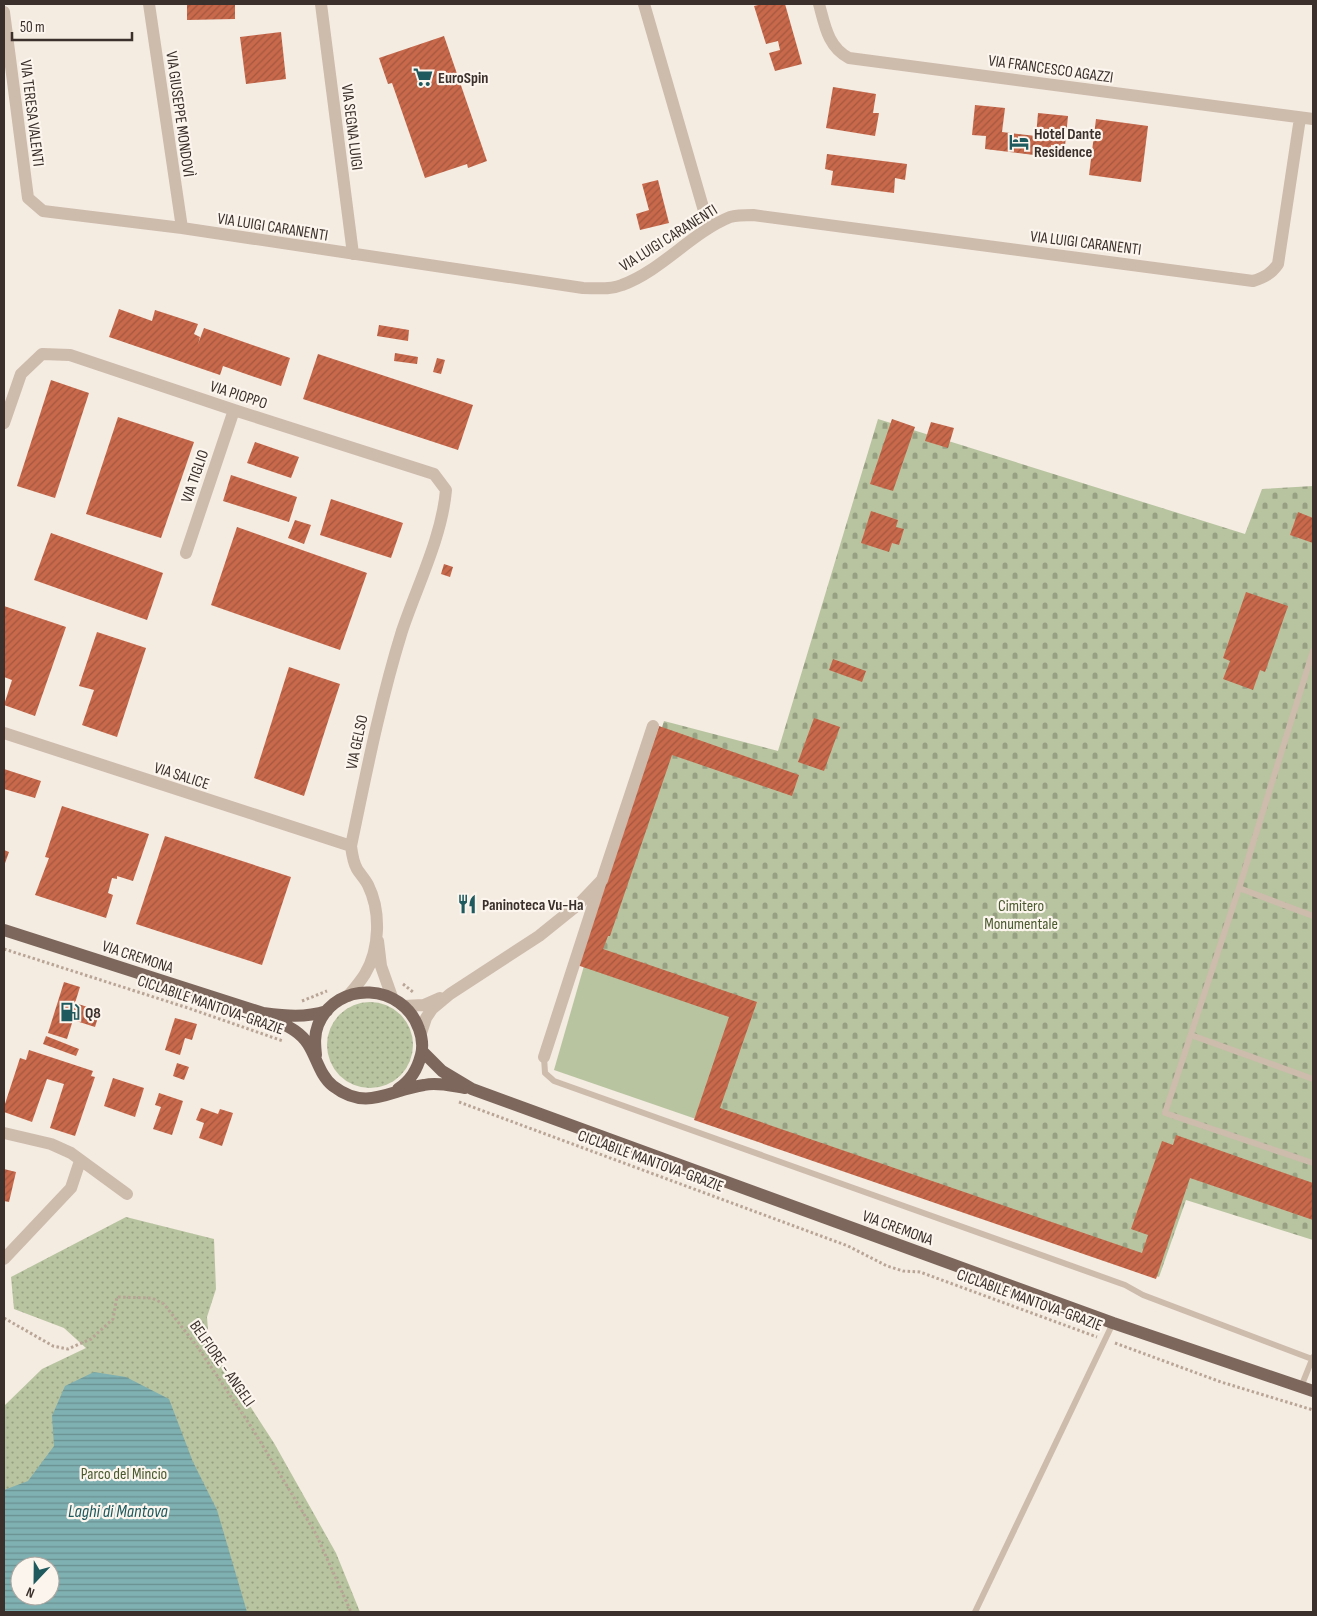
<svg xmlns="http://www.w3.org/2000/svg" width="1317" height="1616" viewBox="0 0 1317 1616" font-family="'Sofia Sans Condensed',sans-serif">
<defs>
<pattern id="grass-dots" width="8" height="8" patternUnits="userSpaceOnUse" patternTransform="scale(1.25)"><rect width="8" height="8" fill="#b8c4a0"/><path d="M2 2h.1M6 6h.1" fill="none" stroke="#97a083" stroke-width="1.8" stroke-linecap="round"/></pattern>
<pattern id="cemetery-stones" width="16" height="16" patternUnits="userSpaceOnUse" patternTransform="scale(1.25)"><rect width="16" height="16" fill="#b8c4a0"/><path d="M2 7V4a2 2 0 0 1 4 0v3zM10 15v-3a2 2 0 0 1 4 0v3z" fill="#97a083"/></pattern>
<pattern id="water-rules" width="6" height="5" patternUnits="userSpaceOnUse" patternTransform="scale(1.25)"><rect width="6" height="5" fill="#7fb0b2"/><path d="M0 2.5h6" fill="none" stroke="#699091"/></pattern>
<pattern id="building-hatch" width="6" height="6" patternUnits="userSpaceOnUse" patternTransform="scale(1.25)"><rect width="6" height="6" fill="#c8694b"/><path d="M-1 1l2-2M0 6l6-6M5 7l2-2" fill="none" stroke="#a4573f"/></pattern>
</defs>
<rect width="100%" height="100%" fill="#f4ebe1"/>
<path fill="url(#grass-dots)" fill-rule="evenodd" d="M327 1045a43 43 0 1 1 86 0a43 43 0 1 1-86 0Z
M126,1217L214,1239L216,1289L207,1317L209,1343L274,1443L336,1553L360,1612H4V1406L42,1369L86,1348L64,1328L14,1309L11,1277ZM20,1566H50V1596H20Z"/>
<path fill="url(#cemetery-stones)" d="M878,419L1245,534L1262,489L1313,486V1240L1186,1200L1159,1277L714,1114L586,959L664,721L778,751Z"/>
<path fill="#b8c4a0" d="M586,959L734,1007L696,1119L554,1070Z"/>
<path fill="url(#water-rules)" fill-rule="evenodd" d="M94,1372L126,1377L169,1399L193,1462L217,1510L247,1612H4V1490L28,1481L54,1446L52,1416L65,1386ZM20,1566H50V1596H20Z"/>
<path fill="url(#building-hatch)" d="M187,4H235V19L187,20Z
M762,4H785L802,64L775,71L769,53L780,50L778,41L766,44L754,6Z
M281,32L286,79L246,84L240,37Z
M444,36L487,161L468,168L467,164L425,178L392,83L388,84L379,58Z
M833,87L876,94L873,113H879L875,136L826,128Z
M975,105L1005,108L1002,132L1036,136L1038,113L1068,116L1065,146L1051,145L1050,157L985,149L986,136L972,135Z
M1096,119L1148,126L1141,182L1089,175Z
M827,154L907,164L905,180L895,178L894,193L831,185L833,171L825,169Z
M658,180L669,223L640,230L636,214L649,210L642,184Z
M119,309L152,321L155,310L198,324L194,334L200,337L198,344L204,328L290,358L281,386L223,366L220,375L109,337Z
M379,325L409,330L408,341L377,336Z
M395,353L418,357L417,364L394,361Z
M318,354L473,405L458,450L303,399Z
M437,358L445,360L441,374L433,372Z
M51,380L89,393L55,498L17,486Z
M118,417L194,442L161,538L86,514Z
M892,419L915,427L893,491L870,484Z
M931,422L954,428L948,448L925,441Z
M255,442L299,457L291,478L247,463Z
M231,475L297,497L289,522L223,501Z
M331,499L403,523L391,558L320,535Z
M871,511L898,520L896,527L904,529L899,545L892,543L889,552L861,543Z
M1298,512L1313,518V543L1290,535Z
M295,520L311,525L304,544L288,538Z
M237,527L367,573L340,650L211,605Z
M51,533L163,573L147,620L34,580Z
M444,564L453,567L450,577L441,574Z
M1246,592L1288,606L1265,672L1260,670L1253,690L1223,679L1230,661L1223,658Z
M4,606L66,627L35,716L4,705L12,680L4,677Z
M97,632L146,648L117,737L82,725L94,690L79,686Z
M833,659L866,671L862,682L829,670Z
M289,667L340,684L304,796L254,778Z
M814,718L840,727L824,771L798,762Z
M659,726L799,775L792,796L672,755L610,936H608L603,949L757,1002L720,1108L1142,1253L1148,1235L1131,1229L1162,1141L1173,1145L1176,1135L1313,1183V1220L1190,1178L1156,1279L694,1120L729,1017L577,965Z
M4,769L41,781L35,798L4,789Z
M62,806L149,834L133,881L117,876V879L112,878L108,893L113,895L106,918L35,895L49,858L45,857Z
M165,836L291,877L262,965L136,924Z
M4,850L9,852L4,866Z
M64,982L80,987L75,1003L100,1011L95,1027L73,1020L67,1039L48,1033Z
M175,1018L197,1024L192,1040L185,1038L180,1055L165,1050Z
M46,1036L79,1049L76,1056L43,1044Z
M29,1050L93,1071L91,1076L95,1077L75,1136L50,1128L64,1084L47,1079L32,1122L4,1112V1107L20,1058L26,1060Z
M177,1063L189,1067L184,1080L173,1076Z
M113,1078L144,1088L135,1117L104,1106Z
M159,1093L183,1101L172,1135L153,1129L161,1107L155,1105Z
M201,1108L218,1114L220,1109L233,1113L222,1146L199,1138L204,1123L196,1120Z
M4,1169L16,1172L9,1202L4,1201Z"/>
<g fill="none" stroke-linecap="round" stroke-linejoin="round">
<path stroke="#b9a596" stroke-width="3" stroke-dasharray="2.5 2.5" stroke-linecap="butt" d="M4,949L188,1008L283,1041
M403,984L413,992
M302,1001L327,991
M459,1102L848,1246L887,1266L903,1271L920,1272L1097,1337
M4,1318L53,1346L68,1349L91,1339L113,1319L117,1297L152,1298L164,1304L199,1349L252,1428L316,1534L351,1612
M1115,1343L1221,1382L1313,1410"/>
<path stroke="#cdbbac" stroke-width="6" d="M1313,651L1239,888L1313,916
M1239,888L1165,1113L1313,1163
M1191,1035L1313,1079
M544,1057L545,1073L554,1081L1125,1285L1143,1295L1312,1359
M1301,1387L1313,1357
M975,1612L1113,1323"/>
<path stroke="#cdbbac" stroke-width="12" d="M149,4L182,228
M321,4L353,254
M644,4L709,228
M819,4C825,26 828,47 849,58L1313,119
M4,12L28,198L43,211L182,228L583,288C596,288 610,290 622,285C661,271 691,233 730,217C737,215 746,215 753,215L1253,281C1265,277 1271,274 1278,264L1300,118
M4,423L21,374L42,354L70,355L234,410L434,474L446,490C442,537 417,586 402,631C380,702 366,774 351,846C352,854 353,862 357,869C360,874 365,879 368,885C381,911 380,949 365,974C360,982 354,989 348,996
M186,553L234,410
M4,733L351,846
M378,941L381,966L392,997
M404,1006L424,1005L440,998
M421,1033L426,1018L432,1009L450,994L539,936L580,903L602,880L653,726
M544,1057L600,884
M4,1133L51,1144L71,1153L127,1194
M4,1259L71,1188L80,1161"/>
<path stroke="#7d675c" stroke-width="12" d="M4,930L263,1013C286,1016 305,1018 327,1011
M272,1018C285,1025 300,1031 308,1044C317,1058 320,1076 333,1086C367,1112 389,1090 424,1085C437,1082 452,1086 465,1088
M422,1051L442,1071L472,1089L1113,1323L1313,1391
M316,1055C315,1045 314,1035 318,1025C337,979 403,983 419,1029C422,1037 423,1047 421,1055C417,1070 411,1080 398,1089"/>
</g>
<defs>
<symbol id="supermarket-bare" viewBox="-9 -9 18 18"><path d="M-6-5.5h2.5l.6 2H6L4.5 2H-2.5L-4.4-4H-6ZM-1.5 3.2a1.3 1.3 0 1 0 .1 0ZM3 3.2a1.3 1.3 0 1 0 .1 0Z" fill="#1f5a5e" stroke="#fbf5ee" stroke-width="2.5" paint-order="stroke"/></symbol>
<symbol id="hotel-bare" viewBox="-9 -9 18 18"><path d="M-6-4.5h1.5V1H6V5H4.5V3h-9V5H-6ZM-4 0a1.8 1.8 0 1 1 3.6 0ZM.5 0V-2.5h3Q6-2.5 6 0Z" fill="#1f5a5e" stroke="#fbf5ee" stroke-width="2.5" paint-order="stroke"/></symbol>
<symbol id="restaurant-bare" viewBox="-9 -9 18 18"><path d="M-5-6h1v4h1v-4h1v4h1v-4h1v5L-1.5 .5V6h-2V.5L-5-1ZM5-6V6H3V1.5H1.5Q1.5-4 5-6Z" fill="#1f5a5e" stroke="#fbf5ee" stroke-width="2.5" paint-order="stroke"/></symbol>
<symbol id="fuel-bare" viewBox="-9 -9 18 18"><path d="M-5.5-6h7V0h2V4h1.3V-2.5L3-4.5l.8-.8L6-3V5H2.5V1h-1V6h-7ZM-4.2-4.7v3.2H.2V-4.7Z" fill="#1f5a5e" stroke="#fbf5ee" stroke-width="2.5" paint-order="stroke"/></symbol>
</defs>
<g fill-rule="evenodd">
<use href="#supermarket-bare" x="409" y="63" width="28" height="28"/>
<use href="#hotel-bare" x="1005" y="128" width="28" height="28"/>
<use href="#restaurant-bare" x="453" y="890" width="28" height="28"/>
<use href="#fuel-bare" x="56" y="998" width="28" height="28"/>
</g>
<g text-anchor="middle" stroke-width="4.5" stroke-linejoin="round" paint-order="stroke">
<g font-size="16" fill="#3b302b" stroke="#fbf5ee">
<text transform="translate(1051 68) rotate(8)" y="6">VIA FRANCESCO AGAZZI</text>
<text transform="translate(33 113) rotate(83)" y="6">VIA TERESA VALENTI</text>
<text transform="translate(181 114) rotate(82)" y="6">VIA GIUSEPPE MONDOVÌ</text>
<text transform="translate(353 127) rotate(83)" y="6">VIA SEGNA LUIGI</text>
<text transform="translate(273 226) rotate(9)" y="6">VIA LUIGI CARANENTI</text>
<text transform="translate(668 237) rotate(-32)" y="6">VIA LUIGI CARANENTI</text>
<text transform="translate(1086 242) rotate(7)" y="6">VIA LUIGI CARANENTI</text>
<text transform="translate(239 394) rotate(18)" y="6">VIA PIOPPO</text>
<text transform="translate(194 476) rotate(-71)" y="6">VIA TIGLIO</text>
<text transform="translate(356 742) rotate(-78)" y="6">VIA GELSO</text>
<text transform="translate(182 775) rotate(18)" y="6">VIA SALICE</text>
<text transform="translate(138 956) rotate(18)" y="6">VIA CREMONA</text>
<text transform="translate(211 1004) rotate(19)" y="6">CICLABILE MANTOVA-GRAZIE</text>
<text transform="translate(651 1160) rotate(20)" y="6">CICLABILE MANTOVA-GRAZIE</text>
<text transform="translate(898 1227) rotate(20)" y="6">VIA CREMONA</text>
<text transform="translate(1030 1299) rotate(20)" y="6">CICLABILE MANTOVA-GRAZIE</text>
<text transform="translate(223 1363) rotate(55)" y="6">BELFIORE - ANGELI</text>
</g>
<g font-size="16" font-weight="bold" fill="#3b302b" stroke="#fbf5ee" text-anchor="start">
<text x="438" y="83">EuroSpin</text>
<text x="1034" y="139">Hotel Dante<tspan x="1034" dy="18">Residence</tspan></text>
<text x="482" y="910">Paninoteca Vu-Ha</text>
<text x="85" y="1018">Q8</text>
</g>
<g font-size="16" fill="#4a5a2e" stroke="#fbf5ee">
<text x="1021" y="911">Cimitero<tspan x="1021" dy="18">Monumentale</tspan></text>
<text x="124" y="1479">Parco del Mincio</text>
</g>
<g font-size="18" font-style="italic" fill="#1f5a5e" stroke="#fbf5ee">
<text x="118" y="1517">Laghi di Mantova</text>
</g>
</g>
<rect width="1317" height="1616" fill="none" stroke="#3b302b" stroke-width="10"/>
<g transform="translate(35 1581) rotate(202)"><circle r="24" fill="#fbf5ee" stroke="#aea6a0"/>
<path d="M0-4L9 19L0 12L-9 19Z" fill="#1f5a5e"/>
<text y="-8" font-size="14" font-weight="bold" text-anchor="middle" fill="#3b302b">N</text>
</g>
<path d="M12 32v8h120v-8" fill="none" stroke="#3b302b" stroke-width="2.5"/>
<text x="20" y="32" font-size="15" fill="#3b302b" stroke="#fbf5ee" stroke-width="4" paint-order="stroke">50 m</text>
</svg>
